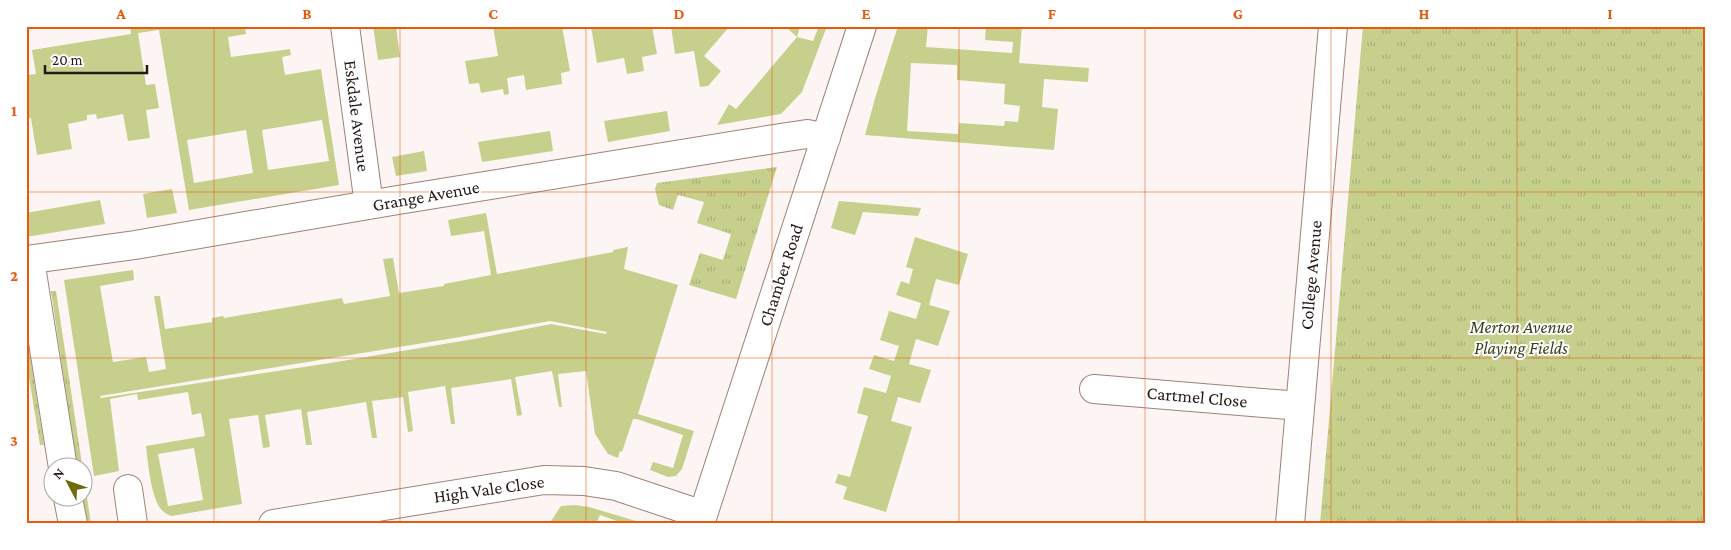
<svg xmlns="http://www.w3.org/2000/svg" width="1731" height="550" viewBox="0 0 1731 550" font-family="'Crimson Pro',serif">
<defs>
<pattern id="grass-tufts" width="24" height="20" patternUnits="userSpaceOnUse" patternTransform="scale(1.25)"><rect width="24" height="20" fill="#c6d08c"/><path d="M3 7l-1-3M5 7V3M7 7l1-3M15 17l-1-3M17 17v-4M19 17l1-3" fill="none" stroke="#aab278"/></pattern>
</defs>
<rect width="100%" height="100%" fill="#fcf5f3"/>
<path fill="url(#grass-tufts)" d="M1363,26H1705V524H1320Z
M777,167L736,299L689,285L700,253L723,260L731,234L697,223L704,202L678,195L673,210L659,205L655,189L657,183Z
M51,291H56L91,524H85L81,498L82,468L77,467Z
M26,330L44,445H40L26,359Z"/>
<path fill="#c6d08c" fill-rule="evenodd" d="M130,26H245L246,34L228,37L231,57L290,49L291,55L282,57L285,75L321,69L339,185L189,210L159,30L138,33L146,85L155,84L159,108L146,110L150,138L128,141L123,114L97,119L96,114L87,115V120L68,124L72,149L37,155L31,118L26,119V75L36,74L32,50L131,34ZM322,120L329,161L268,170L262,130ZM246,130L253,173L194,183L187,140Z
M373,26H396L400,57L378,60Z
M493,26H562L570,71L561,73L562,84L526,90L524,75L507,78L509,94L504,95L503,89L481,93L479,83L469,84L465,61L498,56Z
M591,26H652L657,54L642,57L644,71L627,74L624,58L597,63Z
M671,26H730L704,56L721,71L708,86L700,87L694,51L675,54Z
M785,26H800L797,37L813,41L819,26H827L802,92L781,114L717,125L729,104L736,109L797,37Z
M898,26H928L926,47L1012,53L1013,42L985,40L986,26H1022L1019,63L1089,68L1088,82L1044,79L1042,107L1058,109L1054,150L865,135L876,95ZM911,63L957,65V80L1005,84L1004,104L1020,106L1018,122L1005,121L1004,126L959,123L958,134L907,131Z
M667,111L670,131L608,142L604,121Z
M550,131L553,151L482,162L478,142Z
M424,151L427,171L396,176L392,157Z
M172,189L177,213L147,218L143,194Z
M100,200L105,224L26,237V213Z
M839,201L921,208L918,216L863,212L855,235L831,228Z
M486,213L497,274L613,252V250L628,247L624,269L678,285L638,414L694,431L682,469L676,476L668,477L650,470L653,462L673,468L683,435L637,419H633L622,452L620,451L618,458L608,454L595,434L586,371L558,374L562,407H559L552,371L515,377L522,415L517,416L511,379L451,388L455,424H451L445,386L408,392L413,431L408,432L403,397L372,401L377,438H372L366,402L307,412L312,445H306L301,409L265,415L270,447L263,448L258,415L229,419L242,504L172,516C169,515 166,514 164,512C151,503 148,462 146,446L205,436L201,413L192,415L188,392L138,400L137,394L110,399L119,471L94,476L64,280L133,270L134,280L100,286L113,362L146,357L149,372L166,369L154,296H160L165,329L212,322V318L223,316L224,318L342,298L344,304L390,296L383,259L393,258L399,293L444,286V284L491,275L484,231L451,236L448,220ZM550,321L607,332L606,334L551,324L474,339L330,363L101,398L100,396L454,338ZM194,448L203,500L168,506L158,454Z
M915,237L968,254L959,285L936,279L929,305L950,311L938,346L916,339L909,364L931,370L920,403L898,397L891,421L912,427L886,512L843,499L847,487L835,483L838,474L850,477L868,416L857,413L864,387L886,393L891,376L869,369L874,355L894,361L899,346L880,340L889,311L916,319L921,303L896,295L901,281L909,284L913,269L906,267Z
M575,505L589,507L646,524H625L600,515L596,524H549L561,506Z"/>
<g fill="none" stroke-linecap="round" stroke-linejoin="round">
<defs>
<path id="minor" d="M345,26L369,205
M26,260L135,245L392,201L774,139L807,134L826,138
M30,260L63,468
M1094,389L1300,406
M128,489L133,524
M68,498L73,524
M273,524L544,480L584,481L616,486L703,515
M700,524L862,26
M1290,524L1333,26"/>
</defs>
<use href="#minor" stroke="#9e8277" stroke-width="30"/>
<use href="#minor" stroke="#fff" stroke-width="28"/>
</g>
<path fill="none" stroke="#e8590c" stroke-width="1" stroke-opacity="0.55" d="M214,26V524M400,26V524M586,26V524M772,26V524M959,26V524M1145,26V524M1331,26V524M1517,26V524M26,192H1705M26,358H1705"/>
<g text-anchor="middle" stroke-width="4" stroke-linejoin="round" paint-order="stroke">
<g font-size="18" fill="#241a15" stroke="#fff">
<text transform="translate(357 116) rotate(83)" y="6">Eskdale Avenue</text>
<text transform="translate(426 196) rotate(-10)" y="6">Grange Avenue</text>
<text transform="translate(781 275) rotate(-72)" y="6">Chamber Road</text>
<text transform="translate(1311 275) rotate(-85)" y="6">College Avenue</text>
<text transform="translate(1197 397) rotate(5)" y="6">Cartmel Close</text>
<text transform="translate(489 489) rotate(-8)" y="6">High Vale Close</text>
</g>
<g font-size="18" font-style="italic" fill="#3c401b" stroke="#fff">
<text x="1521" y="333">Merton Avenue<tspan x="1521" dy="21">Playing Fields</tspan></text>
</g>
</g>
<rect width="1731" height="550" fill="none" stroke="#ffffff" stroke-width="55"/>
<g transform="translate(68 482) rotate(311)"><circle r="24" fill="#ffffff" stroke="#a7a3a1"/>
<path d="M0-4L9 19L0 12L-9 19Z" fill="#706b08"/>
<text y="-8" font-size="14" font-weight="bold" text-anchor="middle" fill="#241a15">N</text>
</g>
<path d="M45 65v8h102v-8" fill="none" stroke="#241a15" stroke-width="2.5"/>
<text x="52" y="65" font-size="15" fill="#241a15" stroke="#ffffff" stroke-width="4" paint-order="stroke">20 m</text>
<rect x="28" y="28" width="1676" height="494" fill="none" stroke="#e8590c" stroke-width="2"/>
<g font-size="16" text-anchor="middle" font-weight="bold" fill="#e8590c">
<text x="121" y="19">A</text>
<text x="307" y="19">B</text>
<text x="493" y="19">C</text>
<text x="679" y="19">D</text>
<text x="866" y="19">E</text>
<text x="1052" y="19">F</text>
<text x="1238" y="19">G</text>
<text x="1424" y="19">H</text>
<text x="1610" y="19">I</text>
<text x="14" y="116">1</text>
<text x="14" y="281">2</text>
<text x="14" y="446">3</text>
</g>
</svg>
